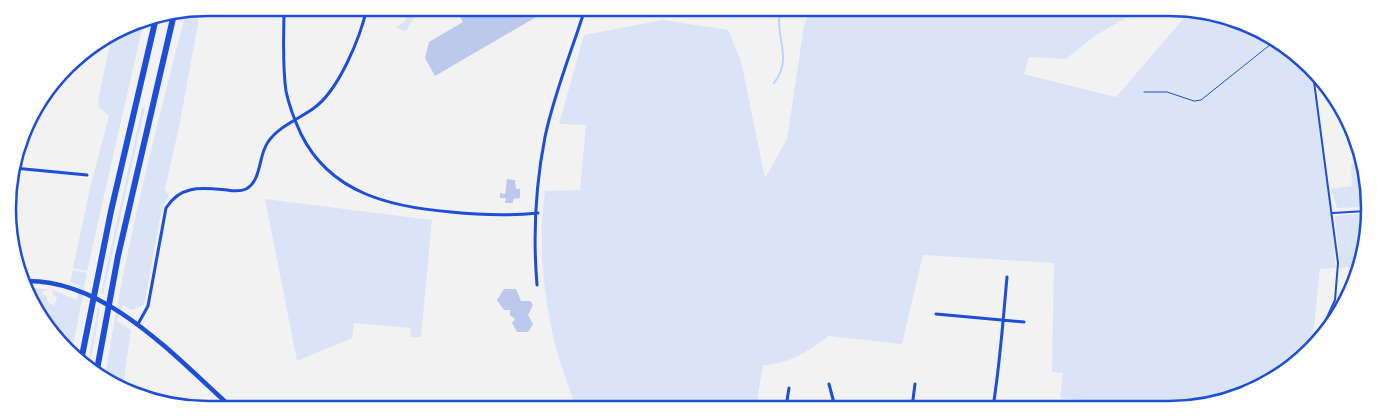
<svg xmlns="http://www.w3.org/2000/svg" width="1377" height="417" viewBox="0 0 1377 417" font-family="Bitter,serif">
<rect width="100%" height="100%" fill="#f2f2f2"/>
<path fill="#dbe4f7" d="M406,8L414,10L415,16L406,31L396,28L406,20Z
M198,10V24L179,127L165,189L169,196L163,206L160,218L144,305L131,310L123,305L117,321L131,330L123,387L105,379C123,255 155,133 186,12Z
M810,10L1138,11L1096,35L1066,59L1029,57L1024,74L1116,97L1190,11H1208L1275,39L1224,82L1277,40L1280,42L1311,73L1331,215L1336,268L1320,269L1312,346H1314L1257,389L1195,408H1097V402L1060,398L1063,373L1052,372L1054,263L923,255L902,344L829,336C808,351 790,364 763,365L756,407L575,406C569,385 560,365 555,344C543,293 538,243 545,191L580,190L586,125L559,124L584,35L663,20L728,30L741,61L765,178L787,139L804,26Z
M144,20L87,271L73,268L91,184L109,116L99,107L98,101L112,35L132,23Z
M142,108H145L103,294L101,293Z
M1363,163L1366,170V207L1337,208L1331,189L1352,186L1351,164Z
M265,199L432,220L421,337H410L411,328L354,323L352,338L297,361Z
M1366,213V248L1359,266L1340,268L1335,216Z
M73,270L87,273L72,352L49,331V318L42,317L28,287L50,290L43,291L42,294L48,297L47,301L54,306L57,297L52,294L53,290L77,300L79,285L70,282Z
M98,308L100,309L89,369L87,367Z"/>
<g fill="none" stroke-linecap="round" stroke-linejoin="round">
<path stroke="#bfd3fe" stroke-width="2" d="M774,83C794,57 774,37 780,10"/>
</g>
<path fill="#bdc9ec" d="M455,8L550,9L435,76L425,58L429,42L463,22Z
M507,179L515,180L516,189H520V198L513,199V203H505L506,198H500V193L505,194Z
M504,289H516L521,301H530L533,305L528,315L533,324L528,332H517L512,323L515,319L510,315V310H504L497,300Z"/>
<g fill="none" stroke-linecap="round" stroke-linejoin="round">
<path stroke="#1d4ed8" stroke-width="1" d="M1144,92H1167L1194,101L1201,100L1276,40"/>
<path stroke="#1d4ed8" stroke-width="2" d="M1313,74L1338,263L1335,300L1315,344
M1333,213L1366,211"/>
<path stroke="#1d4ed8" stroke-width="3" d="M284,8C284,35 282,64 286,91C289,106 295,121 301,134C330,193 390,207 451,212C480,215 508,216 538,213
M14,168L87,175
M537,285C533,237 536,183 545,137C554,94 572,50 585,9
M936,314L1024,322
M138,324L148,306L166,208C181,184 203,188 227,190C233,191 240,192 246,189C262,180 258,156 268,142C279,126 299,119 314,108C339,90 360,38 367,8
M829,384L835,407
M786,407L789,388
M912,407L915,384
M993,407C1000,364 1003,321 1007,277
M1007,407L1014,406"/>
<path stroke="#1d4ed8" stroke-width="4.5" d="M25,281C106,279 174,356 230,406"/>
<path stroke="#1d4ed8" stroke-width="6" d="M81,361L111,211L156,18
M96,375L118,256L174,14"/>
</g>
<path d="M0 0H1377V417H0ZM208 16H1169A192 192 0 0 1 1361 208V209A192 192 0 0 1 1169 401H208A192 192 0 0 1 16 209V208A192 192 0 0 1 208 16Z" fill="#fff" fill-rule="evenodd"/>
<path fill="none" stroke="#1d4ed8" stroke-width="2.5" d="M208 16H1169A192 192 0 0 1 1361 208V209A192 192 0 0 1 1169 401H208A192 192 0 0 1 16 209V208A192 192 0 0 1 208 16Z"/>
</svg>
